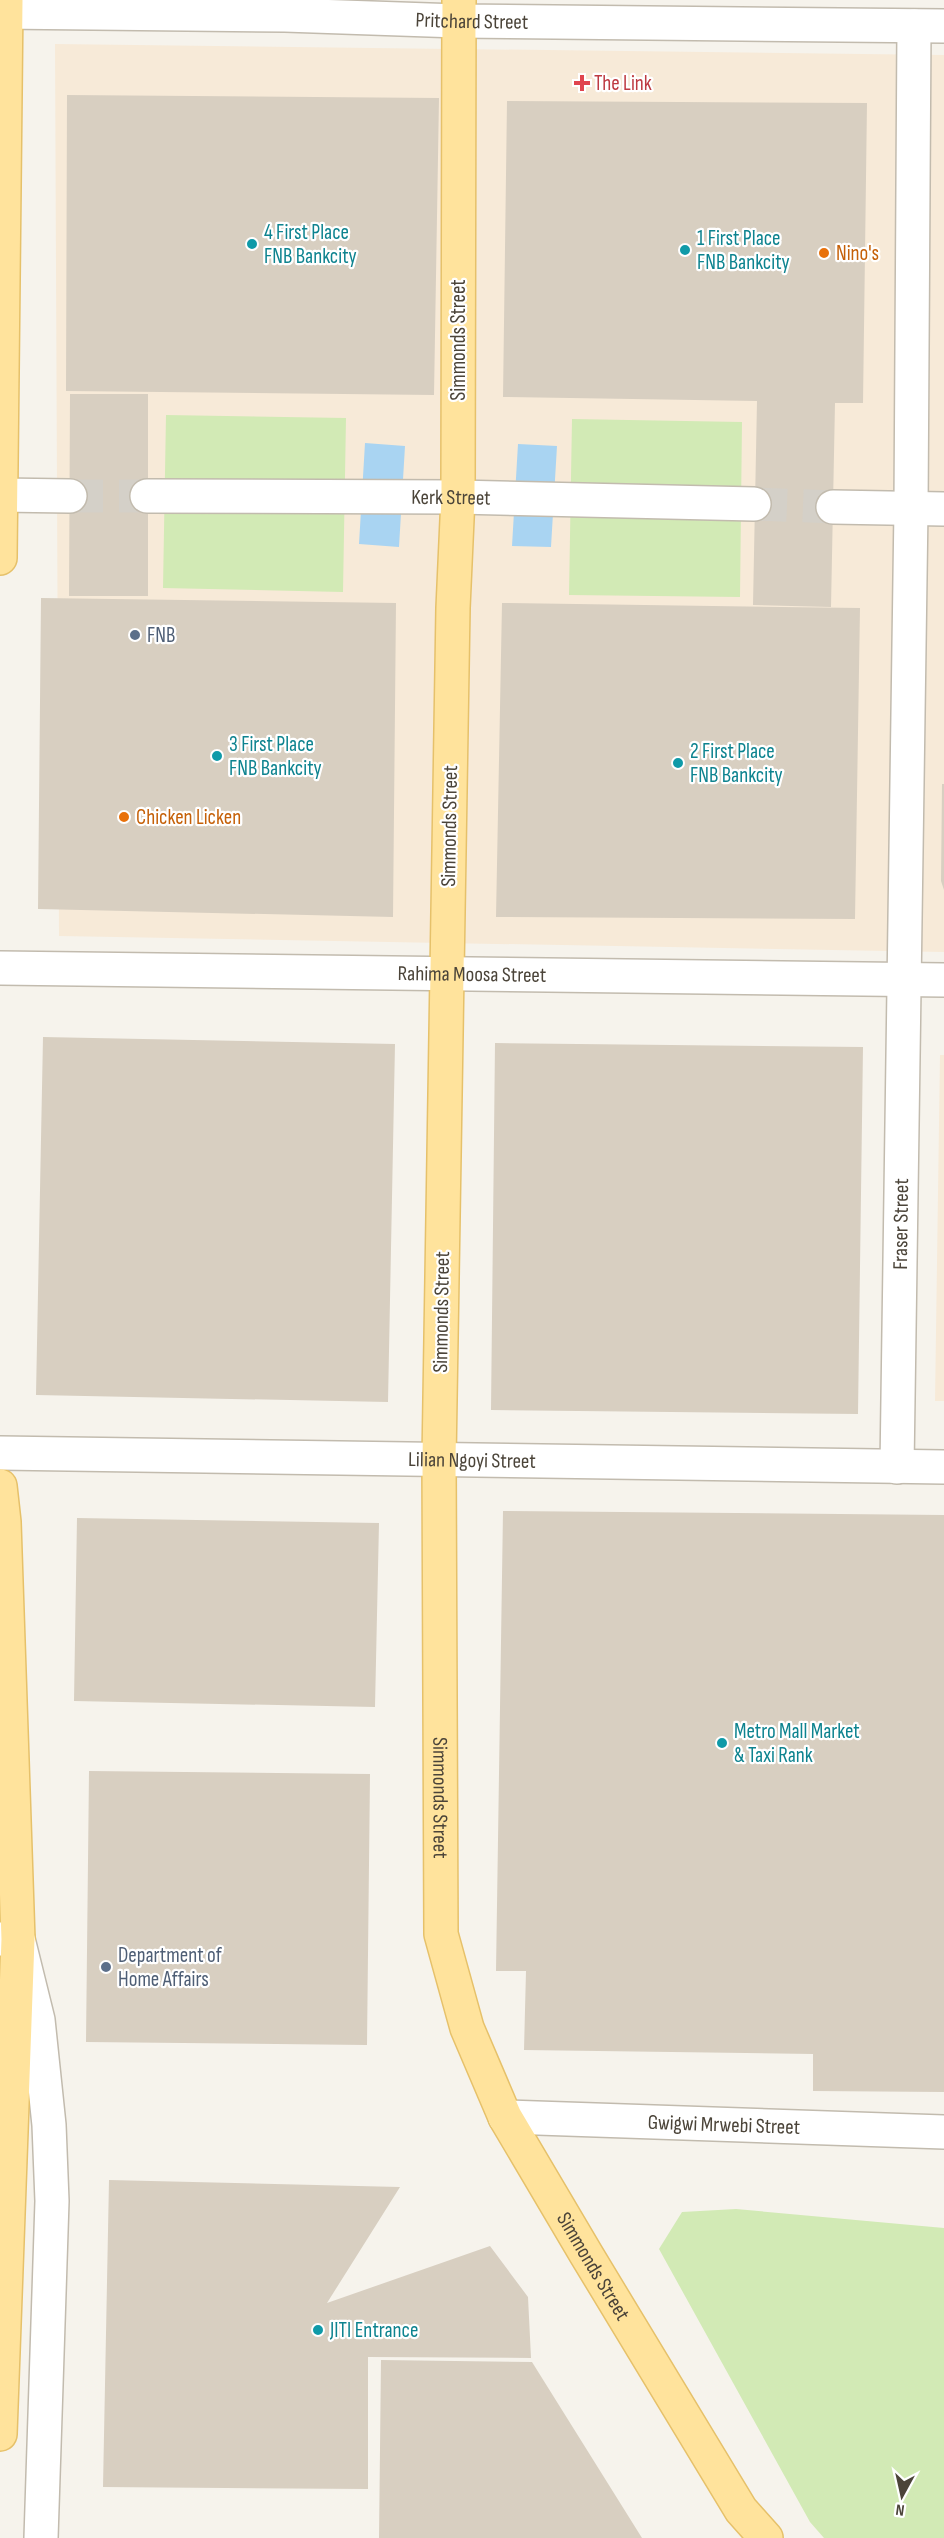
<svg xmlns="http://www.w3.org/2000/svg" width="944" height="2538" viewBox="0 0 944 2538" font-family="'Sofia Sans Condensed',sans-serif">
<rect width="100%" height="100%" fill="#f6f3ec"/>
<path fill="#f7ead8" d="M55,44L944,55V952L59,936Z
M940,1055H944V1401H935Z"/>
<path fill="#d2eab5" d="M166,415L346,418L343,592L163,588Z
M572,419L742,422L740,597L569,595Z
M736,2209L944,2228V2538H824L810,2522L659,2249L682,2212Z"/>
<path fill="#a9d4f2" d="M365,443L405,446L399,547L359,544Z
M518,444L557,446L551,547L512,546Z"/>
<path fill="#d8cfc1" d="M67,95L439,98L434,395L66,391Z
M507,101L867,103L863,403H835L831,607L753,605L757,401L503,397Z
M70,394H148V596H69Z
M41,598L396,603L393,917L38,909Z
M502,603L860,608L855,919L496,917Z
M942,784H944V890L941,881Z
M43,1037L395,1044L388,1402L36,1395Z
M495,1043L863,1047L858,1414L491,1410Z
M503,1511L944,1515V2092L813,2091V2054L524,2050L526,1971H496Z
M77,1518L379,1523L375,1707L74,1701Z
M89,1771L370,1774L367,2045L86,2042Z
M109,2180L400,2187L327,2303L490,2246L528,2297L531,2358L368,2357V2489L103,2487Z
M381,2360L532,2362L642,2538H379Z"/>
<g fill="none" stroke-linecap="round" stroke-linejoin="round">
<path stroke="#d4d0c8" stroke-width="33" stroke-dasharray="33 16" stroke-linecap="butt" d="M70,496H147
M754,504L833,507"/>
<defs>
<g id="minor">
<path id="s1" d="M0,12L285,15L458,21L944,26"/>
<path d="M0,495L70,496"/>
<path id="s2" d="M147,496L458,497L754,504"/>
<path d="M833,507L944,509"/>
<path id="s3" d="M0,968L944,980"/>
<path id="s4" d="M0,1453L944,1467"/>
<path id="s5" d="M897,1467L911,509L914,26"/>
<path d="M0,1939H18L38,2020L49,2125L52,2201L41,2538"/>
<path id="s6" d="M505,2117L944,2132"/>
</g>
<g id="major">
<path id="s7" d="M459,0L458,497L453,608L439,1460L441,1934L467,2028L505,2117L586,2254L741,2510L766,2538"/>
<path d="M0,558L6,0"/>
<path d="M0,1486L4,1522L18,1939L0,2434"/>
</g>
</defs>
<use href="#minor" stroke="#c2bbae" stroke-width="36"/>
<use href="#major" stroke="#e6c16a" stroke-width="36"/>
<use href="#minor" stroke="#fff" stroke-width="33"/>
<use href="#major" stroke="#ffe39c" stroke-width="33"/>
</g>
<path fill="#e0444e" stroke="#fff" stroke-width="2" d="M579 74h6v6h6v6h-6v6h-6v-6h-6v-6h6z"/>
<g fill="#0f9aa8" stroke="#fff" stroke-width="2">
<circle cx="252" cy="244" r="6"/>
<circle cx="685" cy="250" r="6"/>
<circle cx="217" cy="756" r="6"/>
<circle cx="678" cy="763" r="6"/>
<circle cx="722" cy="1743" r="6"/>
<circle cx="318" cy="2330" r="6"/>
</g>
<g fill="#e8710a" stroke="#fff" stroke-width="2">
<circle cx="824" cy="253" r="6"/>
<circle cx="124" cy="817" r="6"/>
</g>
<g fill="#5c6f8a" stroke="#fff" stroke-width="2">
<circle cx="135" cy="635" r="6"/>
<circle cx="106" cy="1967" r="6"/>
</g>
<g text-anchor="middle" stroke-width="4.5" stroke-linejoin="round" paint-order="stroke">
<g font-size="21" fill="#4b4439" stroke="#fff">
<text dy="7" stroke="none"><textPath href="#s1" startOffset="472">Pritchard Street</textPath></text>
<text transform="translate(458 340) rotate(-90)" y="7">Simmonds Street</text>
<text dy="7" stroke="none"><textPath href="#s2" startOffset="304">Kerk Street</textPath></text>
<text transform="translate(449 826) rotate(-89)" y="7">Simmonds Street</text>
<text dy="7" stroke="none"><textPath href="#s3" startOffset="472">Rahima Moosa Street</textPath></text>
<text dy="7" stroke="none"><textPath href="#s5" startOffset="243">Fraser Street</textPath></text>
<text transform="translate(441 1312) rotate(-89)" y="7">Simmonds Street</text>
<text dy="7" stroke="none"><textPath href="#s4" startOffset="472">Lilian Ngoyi Street</textPath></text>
<text dy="7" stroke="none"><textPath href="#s7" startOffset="1798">Simmonds Street</textPath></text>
<text dy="7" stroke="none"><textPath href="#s6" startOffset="219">Gwigwi Mrwebi Street</textPath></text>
<text dy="7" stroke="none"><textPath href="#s7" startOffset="2302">Simmonds Street</textPath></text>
</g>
<g font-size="21" fill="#be3a42" stroke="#fff" text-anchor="start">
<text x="594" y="90">The Link</text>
</g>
<g font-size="21" fill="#0d838f" stroke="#fff" text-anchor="start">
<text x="264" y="239">4 First Place<tspan x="264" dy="24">FNB Bankcity</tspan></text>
<text x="697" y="245">1 First Place<tspan x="697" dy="24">FNB Bankcity</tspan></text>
<text x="229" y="751">3 First Place<tspan x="229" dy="24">FNB Bankcity</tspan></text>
<text x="690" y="758">2 First Place<tspan x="690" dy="24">FNB Bankcity</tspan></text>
<text x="734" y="1738">Metro Mall Market<tspan x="734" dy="24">&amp; Taxi Rank</tspan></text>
<text x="330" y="2337">JITI Entrance</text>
</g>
<g font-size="21" fill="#c56008" stroke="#fff" text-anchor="start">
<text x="836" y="260">Nino's</text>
<text x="136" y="824">Chicken Licken</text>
</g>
<g font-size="21" fill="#4e5e75" stroke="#fff" text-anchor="start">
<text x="147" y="642">FNB</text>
<text x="118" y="1962">Department of<tspan x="118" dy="24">Home Affairs</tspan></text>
</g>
</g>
<g transform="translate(902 2496) rotate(188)" stroke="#ffffff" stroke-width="4.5" paint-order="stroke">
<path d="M0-4.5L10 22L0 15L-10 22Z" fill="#4b4439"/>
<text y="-9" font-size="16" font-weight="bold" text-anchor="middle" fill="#4b4439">N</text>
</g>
</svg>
